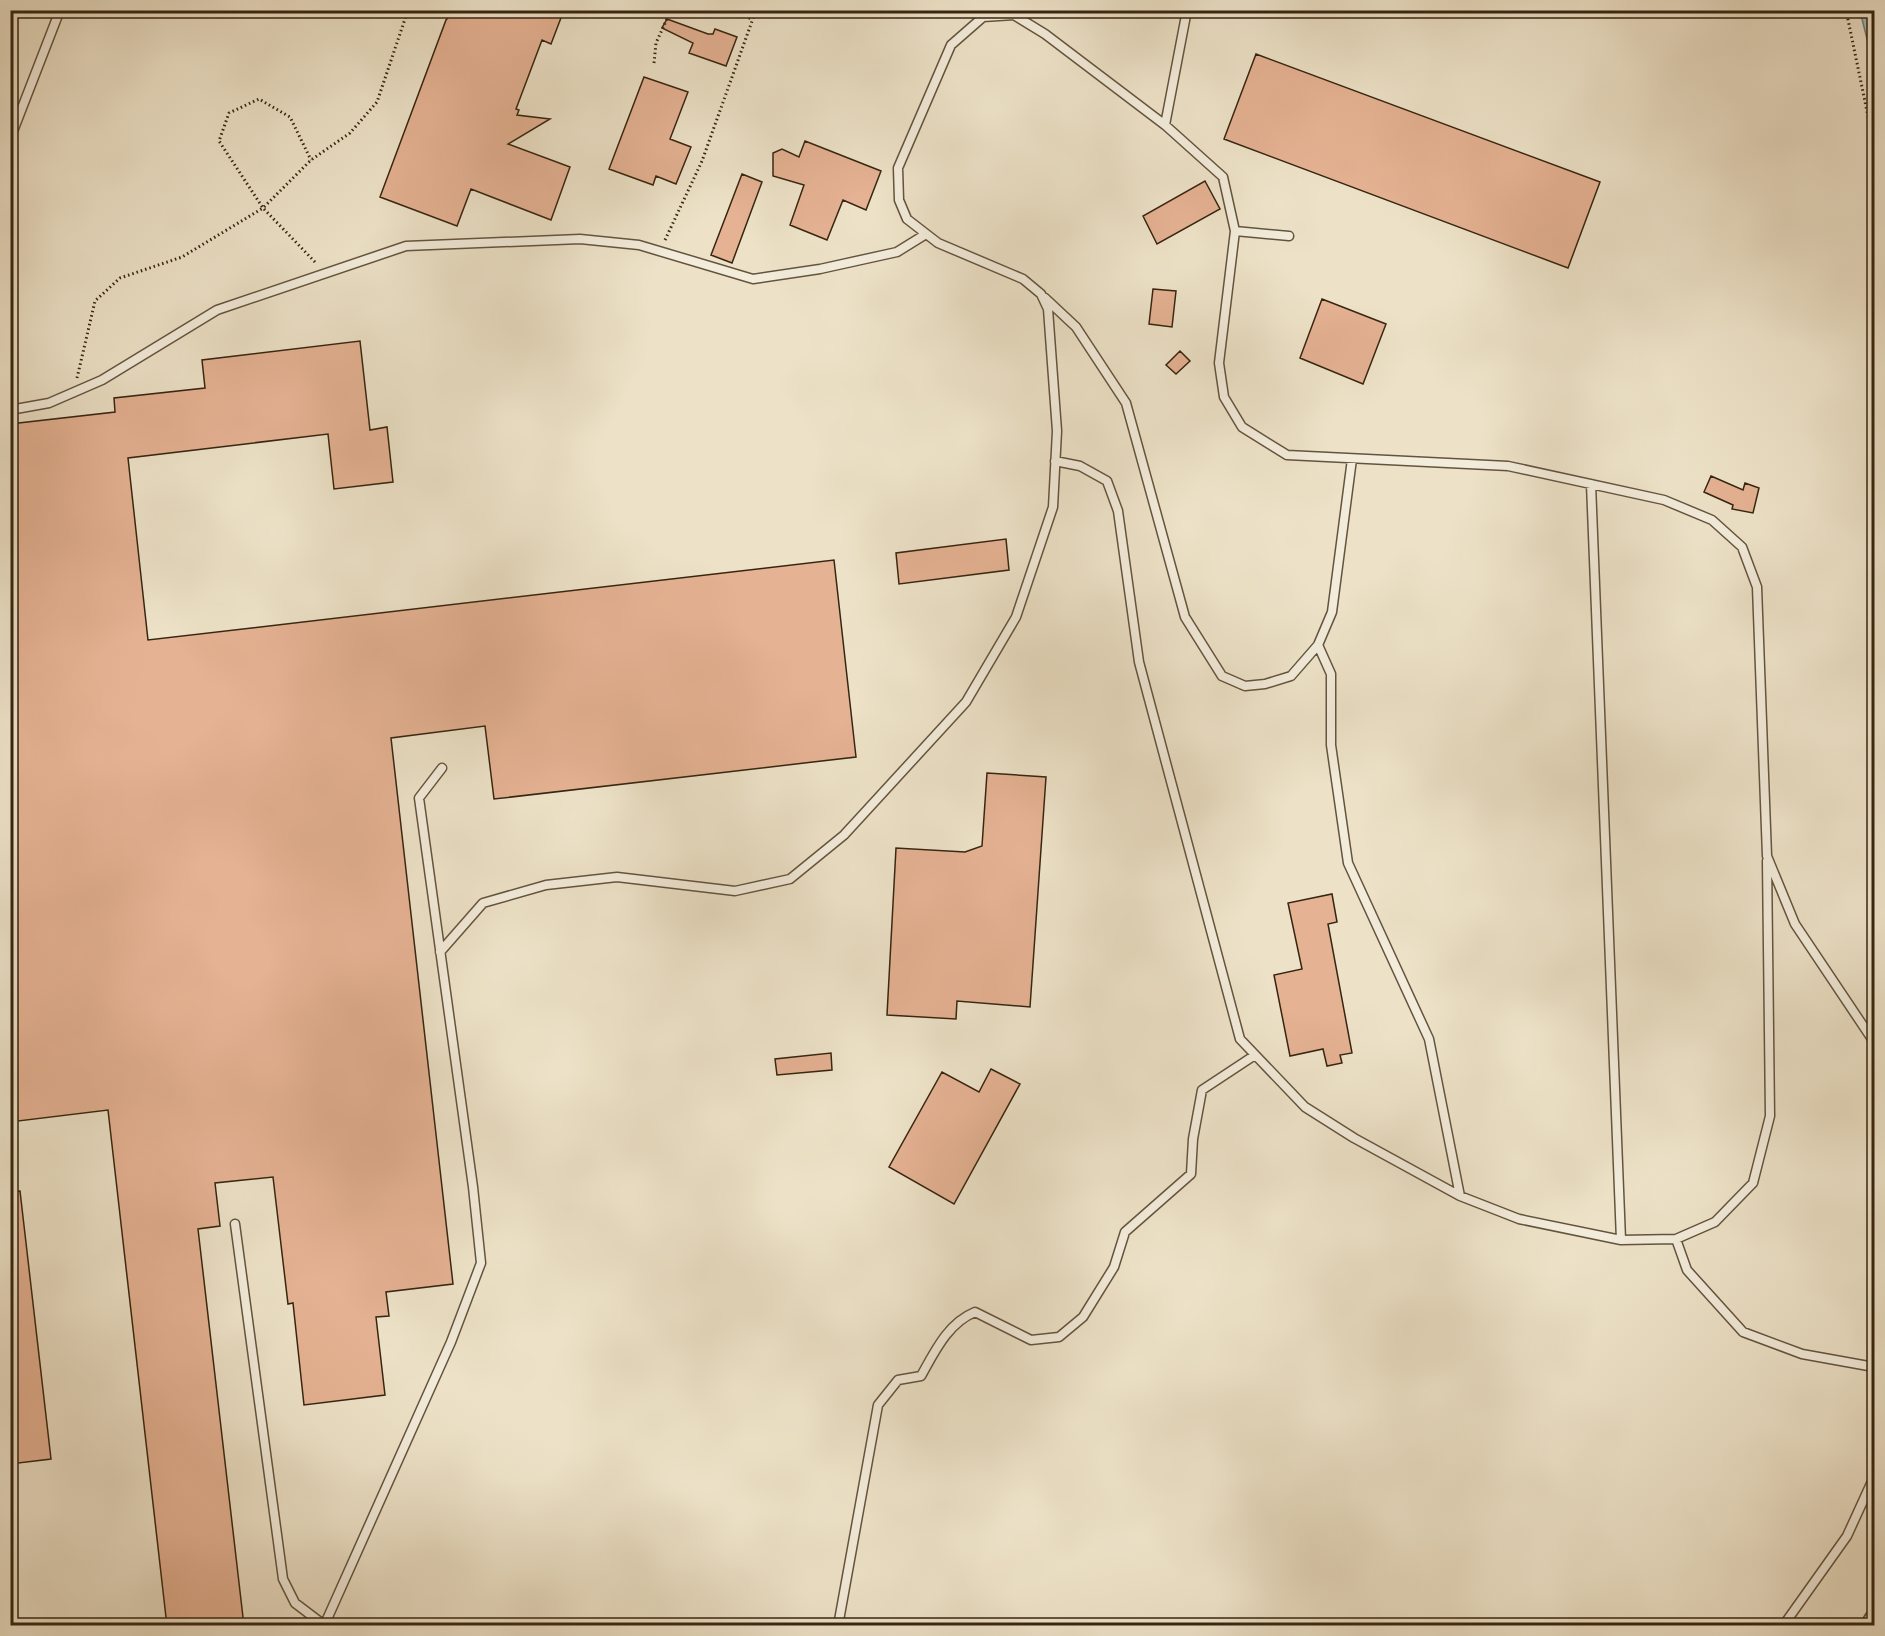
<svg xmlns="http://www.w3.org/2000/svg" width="1885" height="1636" viewBox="0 0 1885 1636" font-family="'Sorts Mill Goudy',serif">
<rect width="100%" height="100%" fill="#ede2c8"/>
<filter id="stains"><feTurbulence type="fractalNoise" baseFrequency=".00333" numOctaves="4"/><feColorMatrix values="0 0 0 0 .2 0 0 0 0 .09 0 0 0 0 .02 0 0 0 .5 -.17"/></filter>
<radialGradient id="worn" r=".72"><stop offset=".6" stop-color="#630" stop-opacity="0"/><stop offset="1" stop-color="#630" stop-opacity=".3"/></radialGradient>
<path fill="#9ebbc0" stroke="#747f7a" stroke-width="1.5" d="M1860,11H1874V67Z"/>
<path fill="#e5b293" stroke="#362510" stroke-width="1.5" d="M455,10H564L551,44L542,40L516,109L519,110L517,115L550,119L508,144L570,167L551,220L471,189L457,226L380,197L446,20Z
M667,19L708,34H713L715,29L737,37L726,66L689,53L693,43L662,28Z
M1256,54L1600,182L1568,268L1224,139Z
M644,77L688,92L670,139L691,147L676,184L656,176L653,185L609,169Z
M805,141L881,171L866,210L843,200L827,240L790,225L804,185L773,176V153L782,149L799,157Z
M742,174L762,182L732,263L711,255Z
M1205,181L1220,209L1157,244L1143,216Z
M1153,289L1176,291L1172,327L1149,324Z
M1322,299L1386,324L1363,384L1300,358Z
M360,341L370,430L387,427L393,482L334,489L328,434L128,458L148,640L834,560L856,757L494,799L485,726L391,738L453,1284L386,1292L389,1316L376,1317L385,1395L304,1405L293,1303L288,1304L273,1177L215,1183L220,1226L198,1229L244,1626H167L108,1110L10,1122V424L115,412L114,398L205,388L202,360Z
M1180,351L1190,361L1176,374L1166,365Z
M1711,476L1743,490L1745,483L1759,488L1753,513L1732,509L1733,505L1704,492Z
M1006,539L1009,570L899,584L896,553Z
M987,773L1046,777L1030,1007L957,1001L956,1019L887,1015L896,848L965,852L982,846Z
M1332,894L1337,922L1328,924L1352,1053L1340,1055L1342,1063L1327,1066L1323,1049L1290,1056L1274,975L1302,969L1288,903Z
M831,1053L832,1070L777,1075L775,1059Z
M991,1069L1020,1084L954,1204L889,1167L942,1072L979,1092Z
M20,1191L51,1459L10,1464V1192Z"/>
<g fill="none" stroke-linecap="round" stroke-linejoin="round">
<defs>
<path id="service" d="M1187,10L1165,125L1223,177L1235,231L1219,363L1224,397L1242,427L1287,455L1508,466L1664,500L1712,520L1742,547L1757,587L1767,856L1795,924L1874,1042
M10,139L60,10
M1235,231L1289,236
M1045,298L1076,327L1126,403L1185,617L1222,676L1245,686L1265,684L1291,676L1318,645L1332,612L1352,459
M10,410L49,403L102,380L217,310L406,246L580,239L639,245L753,279L820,269L897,252L926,234
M1055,461L1080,466L1107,481L1118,511L1139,662L1240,1039L1305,1107L1354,1138L1460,1196
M1591,484L1621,1240L1676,1239L1715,1222L1753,1183L1770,1116L1767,861
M1318,645L1331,674V745L1348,863L1429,1039L1460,1196L1519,1219L1621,1240
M440,952L483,903L546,885L617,877L735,891L790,879L844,835L966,702L1016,617L1053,507L1057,431L1048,309L1041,294L1023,279L938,243L907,219L899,200L898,168L951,45L983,17L1014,15L1045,34L1165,125
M235,1224L283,1579L295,1603L324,1625
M1676,1239L1687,1270L1743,1332L1802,1354L1874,1367
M324,1626L451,1342L481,1263L473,1187L419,798L442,768
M838,1626L878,1405L898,1380L921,1376C935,1351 948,1323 975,1312L1031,1340L1059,1337L1083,1317L1114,1267L1125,1232L1191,1174L1193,1139L1202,1090L1255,1055
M1783,1626L1847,1536L1874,1477"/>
<path id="minor" d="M1869,1626L1874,1618"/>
</defs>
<use href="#service" stroke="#64543e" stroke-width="11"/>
<use href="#minor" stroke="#64543e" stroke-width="20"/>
<path stroke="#362510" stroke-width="3" stroke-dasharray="1.5 3" stroke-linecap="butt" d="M738,10L752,20
M1846,10L1874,145
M654,63L656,43L671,10
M665,240L702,161L756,10
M315,262L263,208L311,160L350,133L377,102L408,10
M77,378L95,301L120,278L182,257L263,208L219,141L229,113L259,99L290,117L311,160"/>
<use href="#service" stroke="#f3ecdb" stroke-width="8"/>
<use href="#minor" stroke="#f3ecdb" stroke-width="16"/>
</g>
<rect width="1885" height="1636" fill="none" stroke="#ede2c8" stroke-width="36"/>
<rect x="12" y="12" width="1861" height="1612" fill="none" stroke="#362510" stroke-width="3"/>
<rect x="18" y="18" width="1849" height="1600" fill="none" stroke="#362510" stroke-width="1.5"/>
<rect width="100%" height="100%" filter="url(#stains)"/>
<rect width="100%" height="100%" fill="url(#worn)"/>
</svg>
